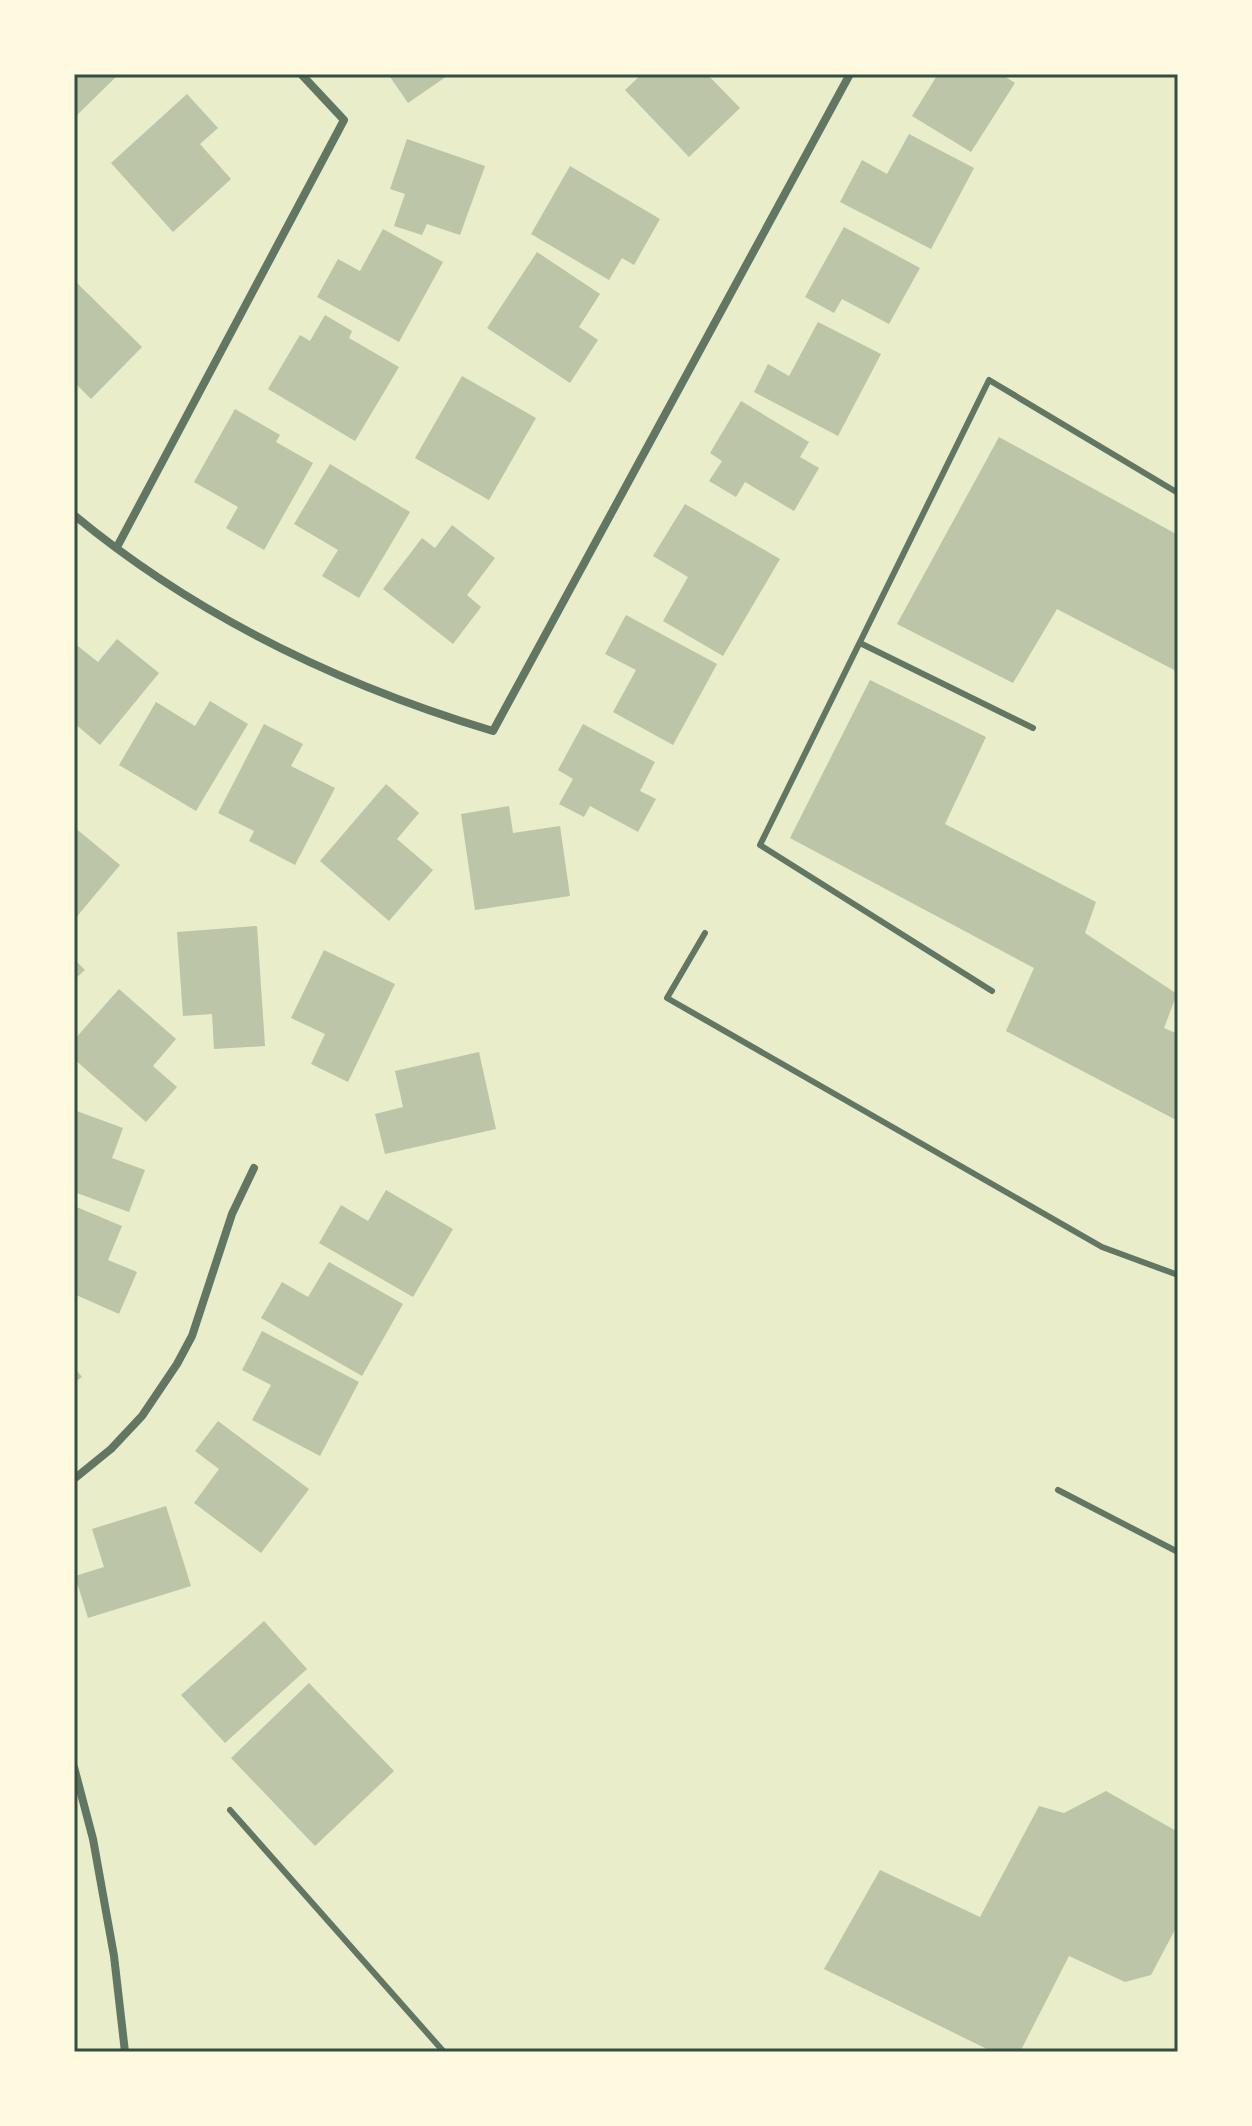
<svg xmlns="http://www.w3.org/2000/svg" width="1252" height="2126" viewBox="0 0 1252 2126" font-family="Jost,sans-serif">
<rect width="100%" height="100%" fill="#e9edc9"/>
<path fill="#bcc5a7" d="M74,74H119L74,118Z
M388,74H450L408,103Z
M642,74H707L740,108L689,157L625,90Z
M938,74H1001L1015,83L971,152L912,116Z
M187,94L218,128L200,144L231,179L173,232L111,163Z
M909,134L974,168L931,249L840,202L862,160L887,174Z
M407,139L485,166L460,235L427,224L422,235L394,226L405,194L390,189Z
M570,166L660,219L634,265L622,258L609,280L531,234Z
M844,227L920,268L889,324L842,299L834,313L805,297Z
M383,229L443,262L399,342L317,297L338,259L360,271Z
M537,252L600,294L579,327L598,340L570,383L487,328Z
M77,283L142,347L91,399L74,382V286Z
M325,315L352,331L349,338L399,367L355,441L268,389L300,335L310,341Z
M818,322L881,354L838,436L754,392L768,364L789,376Z
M462,376L536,418L489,500L415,458Z
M741,401L809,442L800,457L819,468L794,511L745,482L736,497L709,481L722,461L710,453Z
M235,409L280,435L276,442L313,463L264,550L226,528L238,507L194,482Z
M999,437L1178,535V672L1057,609L1013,683L897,624Z
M330,464L410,512L359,598L322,576L338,550L294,524Z
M685,504L780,559L723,656L663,621L688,577L653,556Z
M452,525L495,558L467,595L481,607L453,644L383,589L422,538L435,548Z
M626,615L717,664L673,745L613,712L636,670L605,654Z
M117,639L159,673L100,745L74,723V643L98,662Z
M870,680L986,737L945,824L1096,902L1085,933L1177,994L1164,1028L1178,1034V1121L1006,1031L1034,968L790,838Z
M210,701L248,724L196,811L119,765L156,702L195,726Z
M264,724L303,744L291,766L335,788L295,865L249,841L254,831L218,813Z
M583,724L655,762L640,791L656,799L638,832L590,806L584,817L559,804L573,779L558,770Z
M386,784L419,813L397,839L433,870L389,921L320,861Z
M509,806L513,833L560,826L570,896L475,910L461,814Z
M74,827L120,865L74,920Z
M257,926L265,1046L214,1049L212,1014L183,1016L177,932Z
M324,950L395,984L348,1082L311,1064L325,1034L291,1018Z
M74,959L85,970L74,980Z
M119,989L176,1039L153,1066L177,1087L146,1122L74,1059V1040Z
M479,1052L496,1129L385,1154L375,1114L403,1107L395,1071Z
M74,1110L123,1128L112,1158L145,1170L129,1212L74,1192Z
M386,1190L453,1229L413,1297L319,1243L341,1205L368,1221Z
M74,1206L122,1226L108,1260L137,1272L119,1314L74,1294Z
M329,1262L403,1304L362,1376L261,1318L282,1282L308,1297Z
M262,1331L359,1382L320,1456L252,1420L271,1385L242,1370Z
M74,1367L82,1377L74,1383Z
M218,1421L309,1489L261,1553L194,1503L219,1469L195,1451Z
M166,1506L191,1586L88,1618L75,1576L104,1567L92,1529Z
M264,1621L307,1669L225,1743L181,1695Z
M309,1683L394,1771L315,1846L231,1758Z
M1106,1791L1178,1832V1924L1151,1975L1125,1982L1069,1956L1020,2052H993L824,1969L880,1870L980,1917L1039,1806L1064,1813Z"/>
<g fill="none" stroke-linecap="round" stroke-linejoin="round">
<path stroke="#617663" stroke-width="6" d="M860,643L1033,728
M705,933L667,998L1102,1247L1178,1275
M992,991L760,845L989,380L1178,493
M1058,1490L1178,1552
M230,1810L444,2052"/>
<path stroke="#617663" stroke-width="8" d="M74,515C196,616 343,686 493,731L850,74
M117,547L344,120L301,74
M74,1479L111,1449L142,1416L177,1364L192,1336L232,1214L254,1168
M74,1767L93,1839L114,1956L125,2052"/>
</g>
<rect width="1252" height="2126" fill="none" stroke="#fefae0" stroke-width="152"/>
<rect x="76" y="76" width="1100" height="1974" fill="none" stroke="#344e41" stroke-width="3"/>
</svg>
